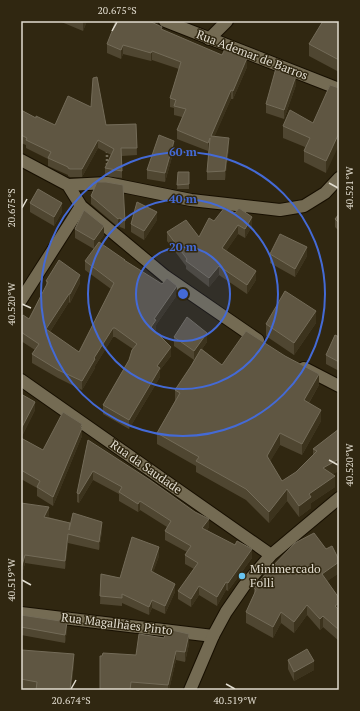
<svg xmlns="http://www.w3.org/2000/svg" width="360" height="711" viewBox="0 0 360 711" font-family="'PT Serif',serif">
<rect width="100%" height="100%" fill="#302711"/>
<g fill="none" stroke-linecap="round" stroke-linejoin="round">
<defs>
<path id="minor" d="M209,39L227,21
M21,160L68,185L81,206L165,276L258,340
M68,185L107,183L191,200L280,210L304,206L325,193L339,178
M21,300L81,206
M304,368L339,386
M21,613L213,636"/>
<path id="tertiary" d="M165,21L339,89
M21,380L271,555
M190,690L213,636L226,612L244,586L271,555L339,498"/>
</defs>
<use href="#minor" stroke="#170f00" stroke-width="14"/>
<use href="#tertiary" stroke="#170f00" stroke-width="14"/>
<path stroke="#736c59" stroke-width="2.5" stroke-dasharray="2 2" stroke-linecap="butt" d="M107,151V166"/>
<use href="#minor" stroke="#746b53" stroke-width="12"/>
<use href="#tertiary" stroke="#746b53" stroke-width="12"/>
</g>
<path fill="#4f4631" d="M59,21H87L83,31Z
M339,24V72L309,56V44Z
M162,30L247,67L233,99H231L214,137L229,147L225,180H207V172L209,149L208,151L177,139V130L182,117L174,115V108L170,107V98L179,69L152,60L151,61L123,54L121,59L107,53V44Z
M296,85L284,119L266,113V104Z
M330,85L326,173L304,162V151L305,147L283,138V126L313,123Z
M21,110L36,118L55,125L136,124L137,155L122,156V178L105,176V168L111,155L98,148L82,177H70L68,176V175L48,166V159L26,148V145L21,143Z
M174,150L165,182L147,179V170Z
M178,172H189V189H177Z
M91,196L125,221V229L120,227H118L91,204Z
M30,203L62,212L54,226L30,212Z
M339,214V231L335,227V219Z
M157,220L144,240L131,232V224Z
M214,221L252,226L245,238L238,234L226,251L256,280L247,294L219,275L209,287L186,269V266L167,241V232L199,237Z
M75,229L104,235L94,249L75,238Z
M270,254L307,256L295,277L270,263Z
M85,261H125L177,295L156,325V329L155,331L171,356L160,370V377L129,429L103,414V405L129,360L133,349L115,337H113L95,366V368L82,390L58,378L32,363V354L35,350L21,341V318L29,319L46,287V281L80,283L70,303L69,302L50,332L79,352L111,289L85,270Z
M316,323L294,355L266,336V324Z
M174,337L207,342L202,349L222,365L319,385L309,403L321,421L302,455L280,445L270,461L282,481L296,472L313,455V449L339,429V471L332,474L335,487L311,503V508L299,517L287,501L269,523L246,500L196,472V466L157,444V433L175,401V390L191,366L196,357L194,360L174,346Z
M339,337V371L326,364V355Z
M21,394L35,410L21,438L43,450L82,424V436L53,506L37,496V488L21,479Z
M88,440L209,527L207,530L252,558L228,591L226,590L217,606L199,595L191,607L178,599V591L194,569L185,564V555L187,552L165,540V531L167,527L140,510L138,512L119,501V494L93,480L79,503L77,502V493Z
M21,503L49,515L48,517L102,531L99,550L68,543L65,569L25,563L21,578Z
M159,556L153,572L175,592L165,614L152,608L149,615L122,603V606L100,604L101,574L120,578Z
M339,573L327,581L339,598V641L323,627L320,630L307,615L294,633L281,623L273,638L246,623V612L254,594V588Z
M21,615L67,630L65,643L21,635Z
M189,644L185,662L176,660L169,690H100L136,655Z
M21,660L74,663L71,690H72H30L21,688Z
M288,660L314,670L294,681L288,669Z"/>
<path fill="#3c331d" d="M83,21H87L83,31Z
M123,45V54L121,59V50Z
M152,51V60L151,61V53Z
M247,58V67L233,99V91Z
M296,76V85L284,119V110Z
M231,90V99L211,145V136Z
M339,133V145L326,173V161Z
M210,138V147L208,151V143Z
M229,138V147L225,180V171Z
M98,140V148L82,177V169Z
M174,141V150L165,182V173Z
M62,203V212L54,226V217Z
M157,212V220L144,240V231Z
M252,217V226L245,238V229Z
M120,218V227H118V219Z
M238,225V234L222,257V248Z
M104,226V235L94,249V240Z
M307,247V256L295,277V269Z
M219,266V275L209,287V278Z
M256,271V280L247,294V285Z
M80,275V283L70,303V294Z
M177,286V295L156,325V329L151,336V327L154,319Z
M69,294V302L46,338V329Z
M316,311V323L294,355V343Z
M113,328V337L95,366V368L82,390V381L94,358Z
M207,333V342L194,360V351Z
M171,347V356L160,370V377L129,429V420L157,366Z
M319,374V385L304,411V400Z
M35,402V410L21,438V429Z
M321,410V421L302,455V444Z
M82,424V436L53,506V497Z
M280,433V445L267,467V456Z
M339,459V471L323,479V468Z
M93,471V480L79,503V494Z
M335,476V487L311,503V508L299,517V506L309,494Z
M287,489V501L269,523V512Z
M140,501V510L138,512V504Z
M49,507V515L44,525V517Z
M209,519V527L202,537V528Z
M102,522V531L99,550V542Z
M68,534V543L65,569V561Z
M159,547V556L151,579V571Z
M252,549V558L228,591V583Z
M25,555V563L21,578V569Z
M339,562V573L322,585V574Z
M226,582V590L217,606V597Z
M175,584V592L165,614V606Z
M199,586V595L191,607V599Z
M152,600V608L149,615V607Z
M339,603V614L335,606Z
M307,605V615L294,633V622Z
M281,612V623L273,638V627Z
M323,616V627L320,630V619Z
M67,622V630L65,643V635Z
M189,634V644L185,662V652Z
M176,651V660L169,690H168V685Z
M74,654V663L71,690H70Z
M314,661V670L294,681V672Z"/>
<path fill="#5f5642" stroke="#736b58" d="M116,21H149L162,27L161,29L222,55L225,49L247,58L233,91L231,90L211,136L229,138L225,171L207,172L210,138L208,143L177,130L186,109L174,106L176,100L170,98L181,62L152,51L151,53L123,45L121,50L107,44Z
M323,21H334L339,24V60L309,44Z
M276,68L296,76L284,110L266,104Z
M97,77L106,125L136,124L137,148H121L122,171L105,168L114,149L98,140L82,169H70L68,168V167L48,158L51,152L26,140L27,138L21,135V110L36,118V116L55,125L68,96L91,107L93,78Z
M330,85L339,88V133L326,161L304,151L310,138L283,126L290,110L313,123Z
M159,135L174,141L165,173L147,170Z
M178,172H189V184L177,185Z
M97,182H106L123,185L125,221L120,218L118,219L91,196Z
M38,189L62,203L54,217L30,203Z
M137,202L157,212L144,231L131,224Z
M225,207L235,213L239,208L252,217L245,229L238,225L222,248L256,271L247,285L219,266L209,278L186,261L187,259L167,232L186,220L199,237L209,218L214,221Z
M84,210L104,226L94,240L75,229Z
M339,214V223L335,219Z
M280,234L307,247L295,269L270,254Z
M99,242L125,260H124L162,284L167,278L177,286L154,319L156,320L151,327L171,347L157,366L160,368L129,420L103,405L129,360L132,350L137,344L115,328H113L94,358L95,359L82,381L58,370L32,354L39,344L21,332V318L23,315L29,319L48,282L46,281L59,260L80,275L70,294H69L46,329L79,352L114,283L85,261Z
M285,291L316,311L294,343L266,324Z
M187,317L207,333L194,351L174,337Z
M246,331L285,356L319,374L304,400L321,410L302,444L280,433L267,456L282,481L296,472L317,451L313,449L339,429V459L323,468L335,476L309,494L311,497L299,506L287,489L269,512L246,489L196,461L199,457L157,433L180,393L175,390L191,366L201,349L222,365Z
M335,335L339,337V362L326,355Z
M21,394L35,402L21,429Z
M63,412L82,424L81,427L82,428L53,497L37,487L40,481L21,470V438L43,450Z
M88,440L150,480L195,512L209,519L202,528L235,545L237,541L252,549L228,583L226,582L217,597L199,586L191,599L178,591L198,563L185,555L191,546L165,531L171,521L140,501L138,504L119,492L122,487L93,471L79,494L77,493Z
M21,503L49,507L44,517L70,523L69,530L73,513L102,522L99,542L68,534L65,561L25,555L21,569Z
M314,533L326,549L332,546L339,560V562L322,574L339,598V603L335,606L339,610V630L323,616L320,619L307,605L294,622L281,612L273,627L246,612L256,590L254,588L267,572L295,543Z
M132,537L159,547L151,571L175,584L165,606L152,600L149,607L122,594V598L100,596L101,574L120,578Z
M21,615L67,622L65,635L21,627Z
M167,629L189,634L185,652L176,651L168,685L131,682L130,690H100V656H102L103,653L136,655L139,634L164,638Z
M307,649L314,661L294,672L288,660Z
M22,650L74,654L70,690H72H36L37,682L21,679Z"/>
<path fill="none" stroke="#e1dccf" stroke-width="1.5" d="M112,31L117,22M329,183L338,188M22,208L27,199M22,304L31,308M329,460L338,465M22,580L31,585M226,684L235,689M71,689L76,680"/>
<circle cx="183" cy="294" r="47" fill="#446ad6" fill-opacity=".12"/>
<g fill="none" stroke="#446ad6" stroke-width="2">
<circle cx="183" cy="294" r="47"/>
<circle cx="183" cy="294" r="95"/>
<circle cx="183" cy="294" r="142"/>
</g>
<circle fill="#68c4f0" stroke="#302711" stroke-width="1.5" cx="242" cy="576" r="4"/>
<g text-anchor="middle" stroke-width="3" stroke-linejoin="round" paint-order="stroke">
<g font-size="12" fill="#e1dccf" stroke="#302711">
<text transform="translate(252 55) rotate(21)" y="4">Rua Ademar de Barros</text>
<text transform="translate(146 467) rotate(35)" y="4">Rua da Saudade</text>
<text transform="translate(117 624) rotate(7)" y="4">Rua Magalhães Pinto</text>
</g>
<g font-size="12" fill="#e1dccf" stroke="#302711" text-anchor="start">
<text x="250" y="573">Minimercado<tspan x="250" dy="14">Folli</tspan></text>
</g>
</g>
<circle cx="183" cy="294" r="6" fill="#446ad6" stroke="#302711" stroke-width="2"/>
<g font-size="12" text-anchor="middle" font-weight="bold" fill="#446ad6" stroke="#302711" stroke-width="3" stroke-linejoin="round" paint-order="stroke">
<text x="183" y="156">60 m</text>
<text x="183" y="203">40 m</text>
<text x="183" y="251">20 m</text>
</g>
<rect width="360" height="711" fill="none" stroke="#302711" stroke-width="44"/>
<rect x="22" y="22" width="316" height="667" fill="none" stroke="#e1dccf" stroke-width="1.5"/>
<g font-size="10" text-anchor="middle" fill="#e1dccf">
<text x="117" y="14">20.675°S</text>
<text transform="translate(349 188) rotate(-90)" y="4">40.521°W</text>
<text transform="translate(11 208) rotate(-90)" y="4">20.675°S</text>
<text transform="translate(11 304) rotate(-90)" y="4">40.520°W</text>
<text transform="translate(349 465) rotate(-90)" y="4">40.520°W</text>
<text transform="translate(11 580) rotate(-90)" y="4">40.519°W</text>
<text x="71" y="704">20.674°S</text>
<text x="235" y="704">40.519°W</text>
</g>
</svg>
